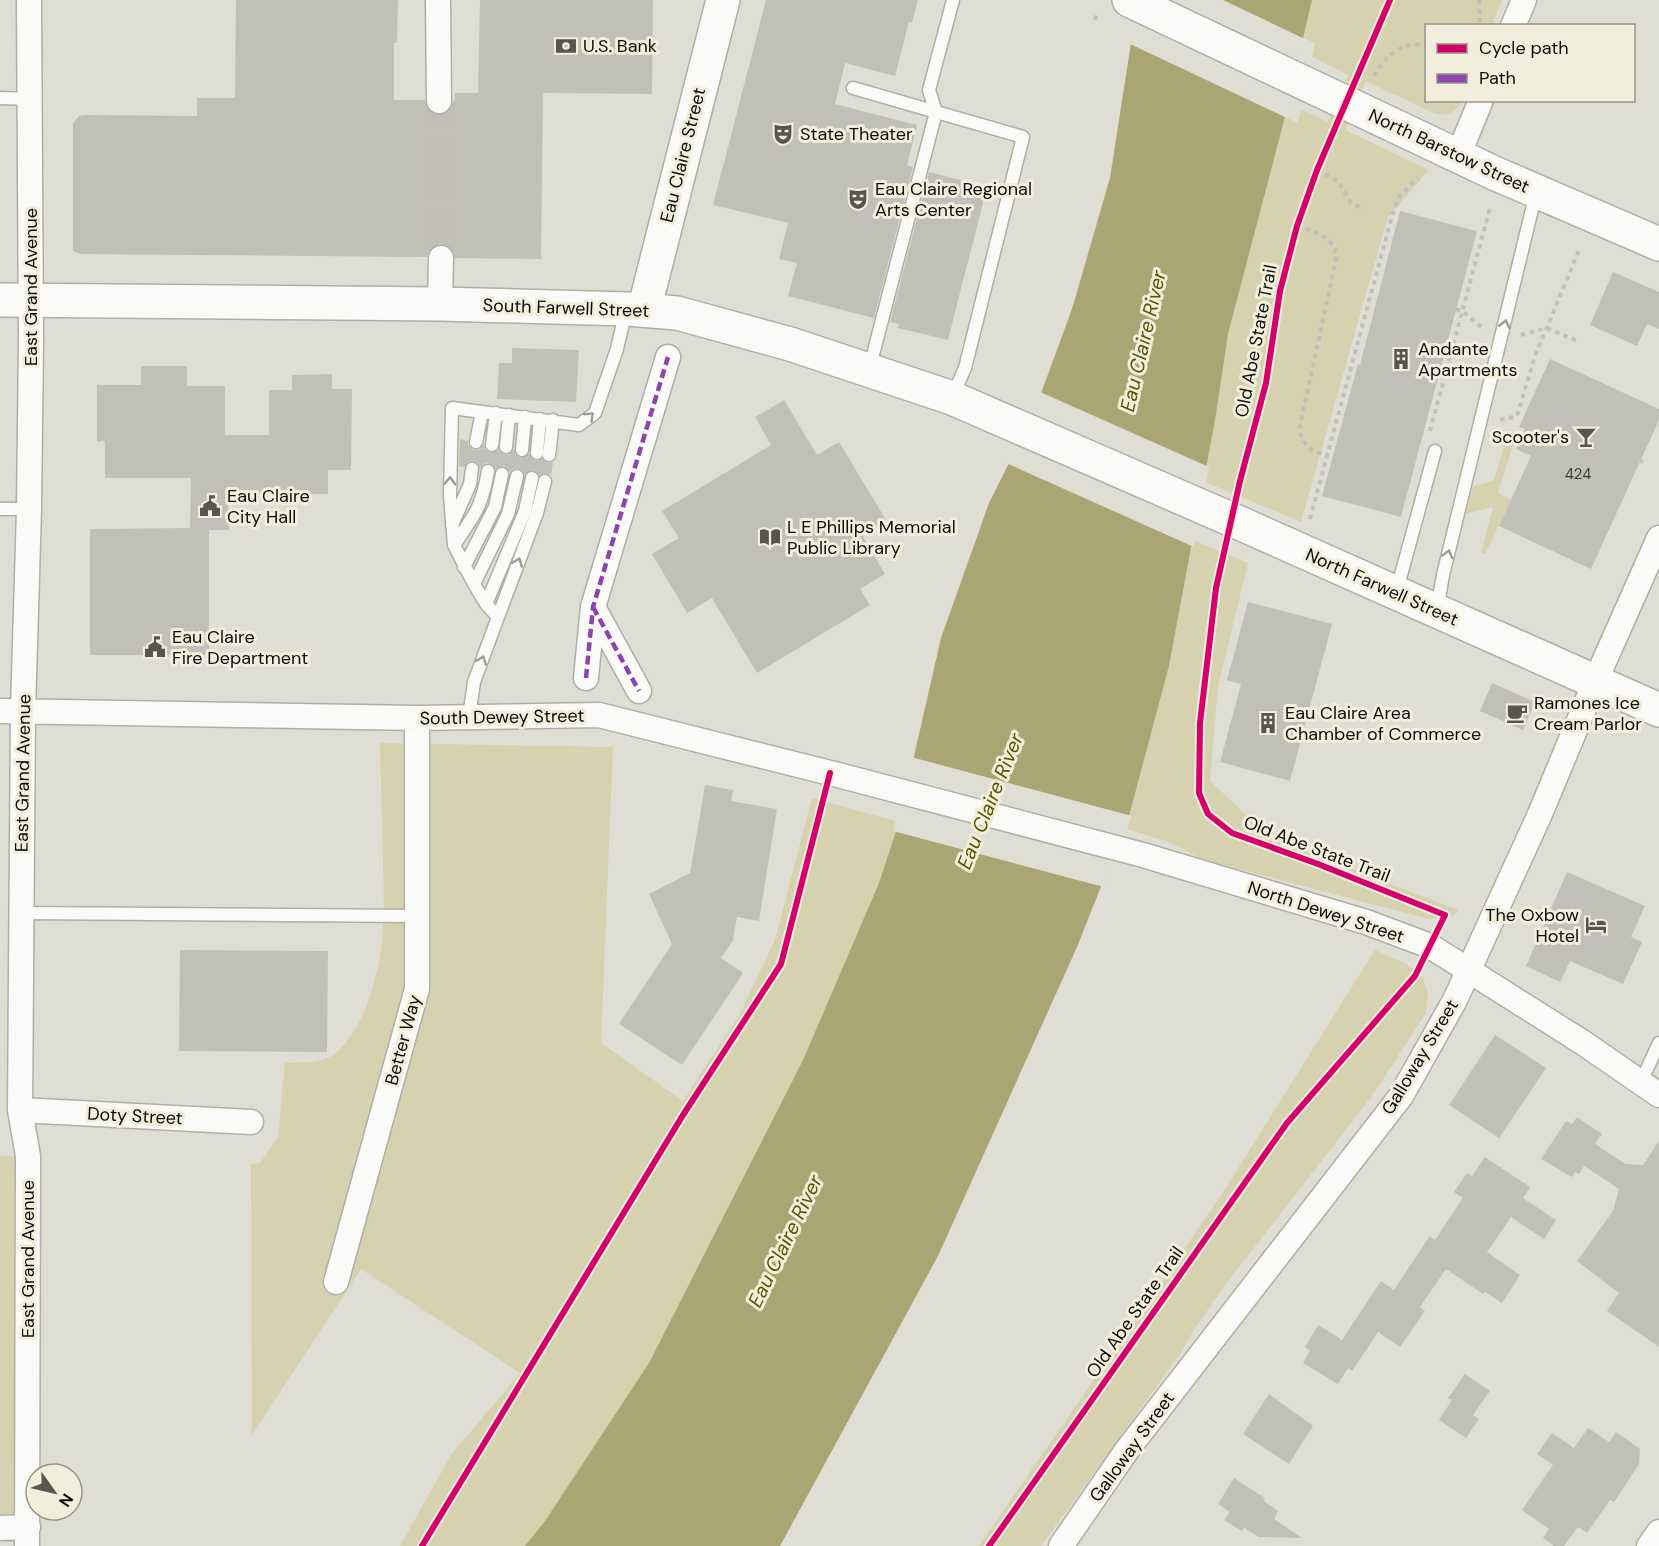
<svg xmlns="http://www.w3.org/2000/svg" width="1659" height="1546" viewBox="0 0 1659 1546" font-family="'DM Sans',sans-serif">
<rect width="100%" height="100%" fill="#dfded4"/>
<path fill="#d6d1ae" d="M1312,0H1502L1492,25L1426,26V100L1462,101C1456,113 1446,117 1433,113L1366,81L1345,130L1429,170L1388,217L1301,522L1203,481L1228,334L1285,117L1298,123L1301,109L1328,122L1348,75L1312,57L1315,43L1304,38Z
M1508,431L1517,433L1498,493L1511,500L1485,554L1481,553L1493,507L1465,514L1473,487L1494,480Z
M1193,540L1248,563L1218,687L1210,781L1271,838L1458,910C1451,921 1437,919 1425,918L1204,860L1169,842L1124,828L1169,666Z
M380,743L613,747L601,1043L683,1101L740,1014L775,940L812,798L899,822L879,883L803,1060L649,1363L545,1521L525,1546H400L451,1455L520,1373L361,1269L252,1435L251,1164L260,1163L278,1137L285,1063C300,1062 322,1064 334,1054C360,1034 373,993 379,961C385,929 384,894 383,861C382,822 381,782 380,743Z
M1375,950L1407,964L1423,978L1428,993L1426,1013L1372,1096L1229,1280L1195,1328L1180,1354L1041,1546H979L1220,1197Z
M0,1156H28V1527L0,1528Z"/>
<path fill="#aba574" d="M1136,0H1312L1285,117L1228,334L1215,420L1169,666L1129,816L1077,947L938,1256L780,1546H525L545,1521L649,1363L803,1060L879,883L899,822L941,638L989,503L1033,415L1072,309L1110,178L1133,30Z"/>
<path fill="#dfded4" d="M1133,0H1223L1307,40L1287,118L1128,43Z
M1038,391L1209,467L1194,547L1006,463L1030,414Z
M911,757L1132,816L1104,887L893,831Z"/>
<path fill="#c1c0b8" d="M236,0H398L397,43H394V100H425L427,109L433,114L439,115L446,114L451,108L453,101H455V93H478L480,0H653L652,94L543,93L541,259L455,258L453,251L449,246L441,244L434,246L429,250L427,257L81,254L73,251V123L79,116L85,115L197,116V98H235Z
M766,0H918L912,23L909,22L895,76L845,63L835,104L917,125L907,165L913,167L874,318L788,296L797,263L779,259L788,223L713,205Z
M929,172L987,187L948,340L898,328L899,324L890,322Z
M1400,211L1477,231L1401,517L1322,496L1358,364L1360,365Z
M1613,272L1659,292V329L1647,324L1637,346L1590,325Z
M512,348L579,350L576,402L497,399L499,363H512Z
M1550,359L1659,409V420L1591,569L1499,526L1531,456L1516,449L1525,429L1519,427Z
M141,366H187V386H225V435H269V390H292V375L332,374V389H352L351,470H328V494H228L229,530H209V655H90V529L190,528L191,478H105V441L97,442V385H141Z
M784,400L817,455L839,442L886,520L862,535L885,574L860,589L870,605L757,673L712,598L687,613L652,554L679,538L662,511L771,445L755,417Z
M460,439L468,441V445L474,450H479L484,444L485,449L490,453L498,450L506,455L510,454L514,449L515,454L521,458L529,454L532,459L536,461L542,459L548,463L553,462L551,475L546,473L540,475L533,470L525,474L518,468H514L510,472L504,466L496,469L489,463H485L480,469L477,463L472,461L468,462L464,467L459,466Z
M1248,602L1332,624L1290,781L1220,762L1241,684L1227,680Z
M1492,683L1535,702L1523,730L1480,711Z
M705,785L733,790L731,801L777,809L759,921L737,917L733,940L721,958L743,973L682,1065L619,1024L672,944L649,894L690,873Z
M1567,872L1645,906L1631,937L1642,942L1623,984L1570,961L1560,982L1526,966Z
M180,950L328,951L327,1052L179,1051Z
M1495,1035L1546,1068L1499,1138L1449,1105Z
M1577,1117L1602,1134L1595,1144L1625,1164L1643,1165L1659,1141V1347L1607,1311L1619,1293L1577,1261L1613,1211L1619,1189L1584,1166L1579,1174L1575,1172L1572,1177L1541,1159L1566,1121L1572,1124Z
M1485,1157L1530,1187L1523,1198L1556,1220L1544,1239L1511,1217L1487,1252L1520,1275L1502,1303L1485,1292L1483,1294L1446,1269L1420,1307L1425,1311L1400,1347L1378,1332L1352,1371L1348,1368L1338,1384L1303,1363L1310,1350L1305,1347L1318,1325L1342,1340L1381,1281L1394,1290L1430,1236L1435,1240L1463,1198L1454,1192L1467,1173L1472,1176Z
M1465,1374L1490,1391L1473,1415L1479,1419L1466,1438L1439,1420L1452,1400L1448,1398Z
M1269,1394L1313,1426L1289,1464L1243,1434Z
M1588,1428L1609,1442L1616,1432L1640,1449L1639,1464L1614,1502L1610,1500L1587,1533L1578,1527L1564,1546H1554L1543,1538L1549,1529L1522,1510L1553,1465L1537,1454L1552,1433L1574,1448Z
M1234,1478L1265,1498L1264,1501L1278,1511L1274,1519L1302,1538L1259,1537L1244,1528L1242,1531L1224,1520L1230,1512L1218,1504Z"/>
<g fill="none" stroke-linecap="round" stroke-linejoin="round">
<path stroke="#c0beb5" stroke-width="24" stroke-dasharray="24 12" stroke-linecap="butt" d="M439,101L441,258"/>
<defs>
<path id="lane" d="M853,88L1023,137L965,368L952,397
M0,98L30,99
M869,370L936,112L929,90L953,0
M476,442L482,412
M492,445L496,413
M506,447L509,415
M522,450L525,417
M537,453L540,419
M549,455L553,420
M0,509H29
M452,525L470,484L472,469
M454,545C474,516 482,507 488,471
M464,567L495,507L502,474
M474,584L508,514L517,476
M1396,593L1435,451
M486,604L525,511L532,478
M1437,610L1443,575L1536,193
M498,617L537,513L545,481
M469,717L474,682L498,617L486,604L474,584L454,545L450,496L452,408L579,425L595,413L617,349L626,310
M22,913L417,916
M1641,1082L1659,1043"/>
<path id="street" d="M438,0L439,101
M1513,26L1524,0
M1458,156L1481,100
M440,304L441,258
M593,607L639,691
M586,678L593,607L668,357
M0,711L417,718L599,715L838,775L1143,855L1366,922L1430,946L1582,1042L1659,1095
M20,1110L251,1122
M336,1282L417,989V718
M0,1528L28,1527
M27,1546L28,1156L20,1110L23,711L29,509L31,342L29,0
M1061,1546L1127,1450L1401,1096L1455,1000L1540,814L1595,682L1659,538
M1649,1546L1659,1532"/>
<path id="secondary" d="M1129,0L1494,173L1659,244
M0,300L440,304L627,309L677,313L790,344L952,398L1244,525L1659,710
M644,310L723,0"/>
</defs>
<use href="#lane" stroke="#afafa7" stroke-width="15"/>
<use href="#street" stroke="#afafa7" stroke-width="27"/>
<use href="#secondary" stroke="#afafa7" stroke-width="36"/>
<path stroke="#c1c0bc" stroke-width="4" stroke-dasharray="4.5 4.5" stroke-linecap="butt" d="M1479,0L1480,26
M1095,20L1097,13
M1374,76C1387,53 1400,44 1426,44
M1317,170L1338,181L1351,203L1364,209
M1297,226C1316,233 1330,234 1337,255L1299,430C1305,448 1310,451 1328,455
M1447,307L1462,311L1484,329
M1521,335L1547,328L1580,342
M1500,420L1517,416L1535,356L1580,248
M1430,431L1490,208
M1640,461L1643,462
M1310,519L1392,216L1399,197L1418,177"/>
<use href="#lane" stroke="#fafaf9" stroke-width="12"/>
<use href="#street" stroke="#fafaf9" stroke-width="24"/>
<use href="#secondary" stroke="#fafaf9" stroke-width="33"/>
<path stroke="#8e44ad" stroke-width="4.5" stroke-dasharray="9 4.5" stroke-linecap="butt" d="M593,607L639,691
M586,678L593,607L668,357"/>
<defs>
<path id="cycleway" d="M422,1546L683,1115L781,964L830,773
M989,1546L1287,1123L1415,976L1445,915L1318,864L1232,833L1208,814L1199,793L1200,723L1216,588L1240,481L1266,383L1280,291L1297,226L1317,170L1390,0"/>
</defs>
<use href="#cycleway" stroke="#f1efdc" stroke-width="10"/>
<use href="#cycleway" stroke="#d6006c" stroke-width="6"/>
</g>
<defs><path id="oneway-chevron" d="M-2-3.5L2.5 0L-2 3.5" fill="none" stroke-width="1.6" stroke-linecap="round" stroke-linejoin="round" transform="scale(1.5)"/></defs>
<g stroke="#9b9b98">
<use href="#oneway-chevron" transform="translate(1505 324) rotate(-77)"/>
<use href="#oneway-chevron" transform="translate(590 416) rotate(-45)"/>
<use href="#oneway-chevron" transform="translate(450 481) rotate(-88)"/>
<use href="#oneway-chevron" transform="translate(1448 554) rotate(-76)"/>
<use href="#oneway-chevron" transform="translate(518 562) rotate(-69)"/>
<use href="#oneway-chevron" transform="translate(482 660) rotate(-70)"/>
</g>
<defs>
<symbol id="bank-bare" viewBox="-9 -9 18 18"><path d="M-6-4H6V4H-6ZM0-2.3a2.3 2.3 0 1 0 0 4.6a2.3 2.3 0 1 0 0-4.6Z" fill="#56564e" stroke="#f1efdc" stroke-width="2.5" paint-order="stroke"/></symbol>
<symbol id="theatre-bare" viewBox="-9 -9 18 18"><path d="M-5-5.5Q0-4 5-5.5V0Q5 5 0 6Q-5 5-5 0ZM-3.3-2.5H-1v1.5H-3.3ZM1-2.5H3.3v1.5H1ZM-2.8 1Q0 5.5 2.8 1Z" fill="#56564e" stroke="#f1efdc" stroke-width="2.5" paint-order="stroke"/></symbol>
<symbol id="building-bare" viewBox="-9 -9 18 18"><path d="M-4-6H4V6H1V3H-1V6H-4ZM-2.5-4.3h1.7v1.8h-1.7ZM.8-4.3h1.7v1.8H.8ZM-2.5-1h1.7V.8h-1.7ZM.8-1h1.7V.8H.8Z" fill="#56564e" stroke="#f1efdc" stroke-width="2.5" paint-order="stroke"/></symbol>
<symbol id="bar-bare" viewBox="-9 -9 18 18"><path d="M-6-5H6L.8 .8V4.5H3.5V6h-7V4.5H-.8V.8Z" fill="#56564e" stroke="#f1efdc" stroke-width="2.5" paint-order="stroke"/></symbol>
<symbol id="civic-bare" viewBox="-9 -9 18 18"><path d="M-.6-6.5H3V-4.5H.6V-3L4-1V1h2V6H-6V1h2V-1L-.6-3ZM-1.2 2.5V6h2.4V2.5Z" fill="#56564e" stroke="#f1efdc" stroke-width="2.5" paint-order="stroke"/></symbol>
<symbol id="library-bare" viewBox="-9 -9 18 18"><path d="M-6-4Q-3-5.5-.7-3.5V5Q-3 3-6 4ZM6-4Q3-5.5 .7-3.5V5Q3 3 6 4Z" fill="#56564e" stroke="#f1efdc" stroke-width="2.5" paint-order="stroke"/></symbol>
<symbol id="cafe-bare" viewBox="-9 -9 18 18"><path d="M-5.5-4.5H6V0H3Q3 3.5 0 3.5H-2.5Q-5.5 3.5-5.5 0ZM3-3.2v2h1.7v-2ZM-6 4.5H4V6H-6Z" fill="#56564e" stroke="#f1efdc" stroke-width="2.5" paint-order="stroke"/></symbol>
<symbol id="hotel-bare" viewBox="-9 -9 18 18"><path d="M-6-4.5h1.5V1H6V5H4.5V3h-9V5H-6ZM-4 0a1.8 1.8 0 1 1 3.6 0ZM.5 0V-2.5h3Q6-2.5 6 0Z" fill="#56564e" stroke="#f1efdc" stroke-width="2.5" paint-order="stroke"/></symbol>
</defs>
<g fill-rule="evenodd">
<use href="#bank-bare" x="551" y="31" width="30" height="30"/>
<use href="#theatre-bare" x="768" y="119" width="30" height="30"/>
<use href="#theatre-bare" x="843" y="184" width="30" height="30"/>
<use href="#building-bare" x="1386" y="344" width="30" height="30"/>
<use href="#bar-bare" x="1571" y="422" width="30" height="30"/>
<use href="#civic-bare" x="195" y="491" width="30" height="30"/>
<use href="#library-bare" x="755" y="522" width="30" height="30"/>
<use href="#civic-bare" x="140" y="632" width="30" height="30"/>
<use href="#cafe-bare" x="1502" y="698" width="30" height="30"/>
<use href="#building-bare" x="1253" y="708" width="30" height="30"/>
<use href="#hotel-bare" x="1581" y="910" width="30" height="30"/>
</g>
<g text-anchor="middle" stroke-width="6" stroke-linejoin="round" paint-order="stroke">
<g font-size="15" fill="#3a3932">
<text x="1578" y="479">424</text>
</g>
<g font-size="18" fill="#0d0c06" stroke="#f1efdc" text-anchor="start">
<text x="583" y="52">U.S. Bank</text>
<text x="800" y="140">State Theater</text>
<text x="875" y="195">Eau Claire Regional<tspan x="875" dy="21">Arts Center</tspan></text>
<text x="1418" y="355">Andante<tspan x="1418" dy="21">Apartments</tspan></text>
<text x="1569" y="443" text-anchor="end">Scooter's</text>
<text x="227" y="502">Eau Claire<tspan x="227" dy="21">City Hall</tspan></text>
<text x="787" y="533">L E Phillips Memorial<tspan x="787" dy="21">Public Library</tspan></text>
<text x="172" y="643">Eau Claire<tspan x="172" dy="21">Fire Department</tspan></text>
<text x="1534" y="709">Ramones Ice<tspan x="1534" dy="21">Cream Parlor</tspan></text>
<text x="1285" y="719">Eau Claire Area<tspan x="1285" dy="21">Chamber of Commerce</tspan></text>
<text x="1579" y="921" text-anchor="end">The Oxbow<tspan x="1579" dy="21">Hotel</tspan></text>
</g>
<g font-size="18" fill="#0d0c06" stroke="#f1efdc">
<text transform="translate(1449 151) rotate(25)" y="6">North Barstow Street</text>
<text transform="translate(683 155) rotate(-76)" y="6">Eau Claire Street</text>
<text transform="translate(31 287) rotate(-90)" y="6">East Grand Avenue</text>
<text transform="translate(566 308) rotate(2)" y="6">South Farwell Street</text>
<text transform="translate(1256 341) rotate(-79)" y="6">Old Abe State Trail</text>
<text transform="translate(1382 587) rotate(24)" y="6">North Farwell Street</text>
<text transform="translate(502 717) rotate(-1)" y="6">South Dewey Street</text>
<text transform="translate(23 773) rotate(-89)" y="6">East Grand Avenue</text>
<text transform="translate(1317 849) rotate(21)" y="6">Old Abe State Trail</text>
<text transform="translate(1326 912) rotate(18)" y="6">North Dewey Street</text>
<text transform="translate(403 1040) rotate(-75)" y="6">Better Way</text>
<text transform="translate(1420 1057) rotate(-59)" y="6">Galloway Street</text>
<text transform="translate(135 1116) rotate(3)" y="6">Doty Street</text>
<text transform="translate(28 1259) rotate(-90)" y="6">East Grand Avenue</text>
<text transform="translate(1135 1312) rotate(-55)" y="6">Old Abe State Trail</text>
<text transform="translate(1132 1447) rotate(-54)" y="6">Galloway Street</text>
</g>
<g font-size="20" font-style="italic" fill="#5d5400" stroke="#f1efdc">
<text transform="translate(1143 341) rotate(-77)" y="7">Eau Claire River</text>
<text transform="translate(990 801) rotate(-68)" y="7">Eau Claire River</text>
<text transform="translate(785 1241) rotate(-64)" y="7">Eau Claire River</text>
</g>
</g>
<rect x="1425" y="24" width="210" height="78" fill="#f1efdc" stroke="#969486" stroke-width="1.5"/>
<rect x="1437" y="44" width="30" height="9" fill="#d6006c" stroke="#969486" stroke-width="1.5"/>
<text x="1479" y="54" font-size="18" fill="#0d0c06">Cycle path</text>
<rect x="1437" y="74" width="30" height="9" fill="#8e44ad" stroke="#969486" stroke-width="1.5"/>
<text x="1479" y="84" font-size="18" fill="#0d0c06">Path</text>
<g transform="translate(54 1492) rotate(124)"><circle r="28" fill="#f1efdc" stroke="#969486" stroke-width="1.5"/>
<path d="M0-4.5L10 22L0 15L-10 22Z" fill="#56564e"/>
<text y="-9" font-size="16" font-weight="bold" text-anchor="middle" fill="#0d0c06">N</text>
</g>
</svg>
